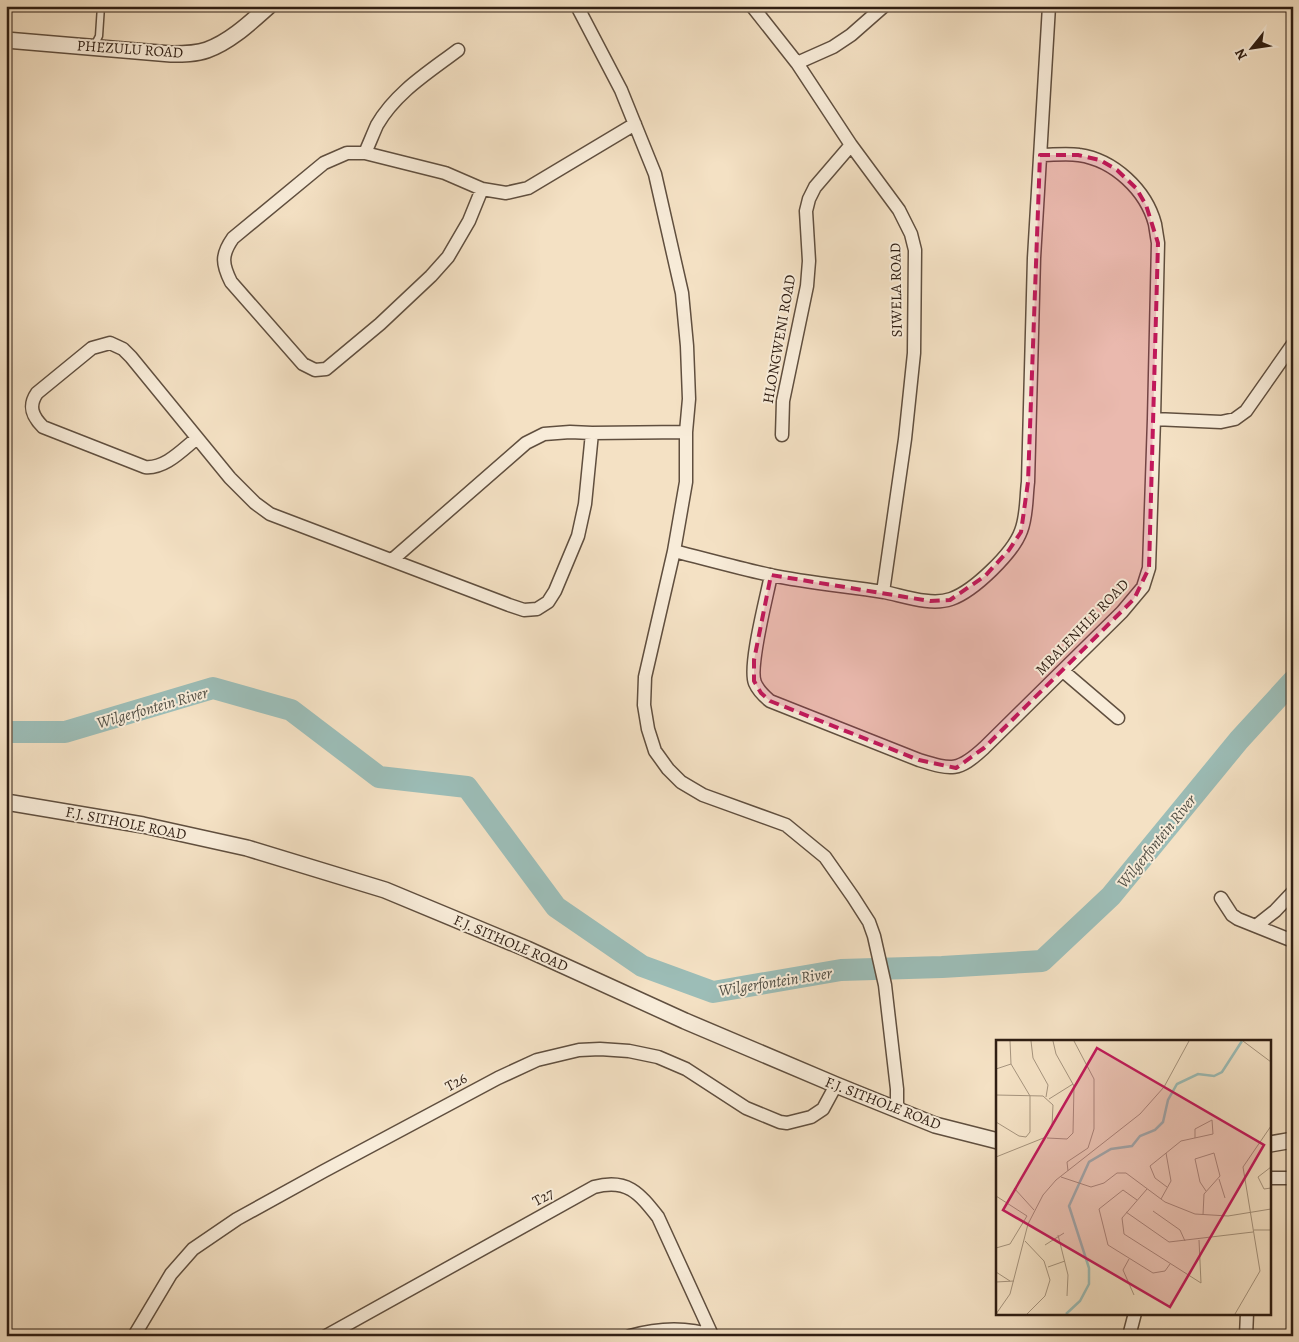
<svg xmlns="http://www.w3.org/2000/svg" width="1299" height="1342" viewBox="0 0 1299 1342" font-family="Alegreya,serif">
<rect width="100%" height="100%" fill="#f4e1c4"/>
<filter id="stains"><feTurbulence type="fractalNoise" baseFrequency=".004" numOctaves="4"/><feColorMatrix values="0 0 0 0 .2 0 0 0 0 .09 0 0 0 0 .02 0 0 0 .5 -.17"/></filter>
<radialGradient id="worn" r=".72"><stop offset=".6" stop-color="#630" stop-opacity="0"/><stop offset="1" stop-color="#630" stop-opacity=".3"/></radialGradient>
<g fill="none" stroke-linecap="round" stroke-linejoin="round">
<path stroke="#9cbdb7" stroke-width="22" d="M6,732H65L213,688L291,710L379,777L467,787L556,907L642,966L713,992L841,970L942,967L1042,961L1111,896L1239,740L1293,681"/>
<defs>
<path id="service" d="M94,46L99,36L101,6"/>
<path id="minor" d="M577,6L621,90L655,174L682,293L687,346L689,399L686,432V482L674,551L645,677L644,705L648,729L655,751L668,769L681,782L703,795L786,825L825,857L853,897L869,922L874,936L885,985L897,1089V1109
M752,6L797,63L851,145L899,210L911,234L915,250L914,353L905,439L883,592
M797,63L833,47L851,35L884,6
M365,153C369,144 373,134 377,125C396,92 429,72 458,50
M482,189L469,221L448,257L431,276L380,324L326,369L315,370L303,364L231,282C222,264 221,255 233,238L324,163L347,153H365L445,173L482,189L506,193L528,188L635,124
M1154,419L1221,422L1235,419L1246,411L1293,344
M782,435L783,401L807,286L809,261L806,211L809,199L815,187L851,145
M197,438C182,450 165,469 145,467L43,427C32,416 28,406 37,393L92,348L110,343L123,349L131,357L230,478L255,503L270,514L509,605L524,610L537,609L548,602L555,591L578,536L585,504L592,433
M674,551C706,559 738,568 770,575C808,583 846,586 884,592C904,596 931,606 951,599C974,591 1013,553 1021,531C1027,516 1026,498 1028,482L1034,258L1049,6
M392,560L526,443L544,434L570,432L592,433L686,432
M771,575C767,596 748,667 755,683C758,690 764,696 770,701L919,760C952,770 958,772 984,748L1122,612L1143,587L1149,568L1154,419L1158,243C1157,237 1156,230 1155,224C1146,190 1114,160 1079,155C1067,153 1053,155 1040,155
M1063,671L1118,718
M1221,898L1232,915L1238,919L1293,941
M1256,926L1275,911L1293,892
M1270,1178H1293
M134,1336L171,1274L193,1249L237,1219L324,1171L498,1078L537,1060L579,1050L600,1049L629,1051L658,1057L686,1069L746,1108L780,1122L787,1123L811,1117L823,1109L836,1085
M326,1336L594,1187C627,1178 639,1193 658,1217L712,1335
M630,1336C658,1328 685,1326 714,1336
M1129,1336L1135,1313
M1246,1336L1247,1313"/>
<path id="tertiary" d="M6,40L171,54C183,54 196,54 207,50C230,42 251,22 269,6
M6,802L143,825L247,848L385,890L527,949L685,1021L836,1085L935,1125L998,1141
M1270,1144L1293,1140"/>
</defs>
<use href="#service" stroke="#604f3f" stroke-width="9"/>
<use href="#minor" stroke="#604f3f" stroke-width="15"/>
<use href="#tertiary" stroke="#604f3f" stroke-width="18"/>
<use href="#service" stroke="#f8ecd9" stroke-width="6"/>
<use href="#minor" stroke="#f8ecd9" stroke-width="12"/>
<use href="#tertiary" stroke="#f8ecd9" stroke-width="15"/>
</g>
<path fill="#c2185b" fill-opacity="0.2" stroke="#c2185b" stroke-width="4" stroke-dasharray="10 6" stroke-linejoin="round" d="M1040,155H1078L1100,160L1117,170L1136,188L1146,205L1158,243L1149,568L1134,599L984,748L956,768L919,760L770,701L761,693L754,681V660L771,575L930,601L950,600L985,576L1009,550L1021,532L1028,482Z"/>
<g text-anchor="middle" stroke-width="4" stroke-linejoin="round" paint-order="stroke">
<g font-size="15" fill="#2f1e13" stroke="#f8ecd9">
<text transform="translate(130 49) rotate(4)" y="5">PHEZULU ROAD</text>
<text transform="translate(896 290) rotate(-91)" y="5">SIWELA ROAD</text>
<text transform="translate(779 339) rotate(-80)" y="5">HLONGWENI ROAD</text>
<text transform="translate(1082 627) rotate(-46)" y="5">MBALENHLE ROAD</text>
<text transform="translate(126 823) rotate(11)" y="5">F.J. SITHOLE ROAD</text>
<text transform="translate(511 943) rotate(23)" y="5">F.J. SITHOLE ROAD</text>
<text transform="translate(456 1082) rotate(-28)" y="5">T26</text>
<text transform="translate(883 1103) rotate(21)" y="5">F.J. SITHOLE ROAD</text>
<text transform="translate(543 1197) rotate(-29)" y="5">T27</text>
</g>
<g font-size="16" font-style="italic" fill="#504e44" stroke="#f8ecd9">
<text transform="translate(152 707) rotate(-16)" y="6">Wilgerfontein River</text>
<text transform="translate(1156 841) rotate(-51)" y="6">Wilgerfontein River</text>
<text transform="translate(775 981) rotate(-9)" y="6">Wilgerfontein River</text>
</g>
</g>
<g transform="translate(996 1040)">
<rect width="275" height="275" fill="#f4e1c4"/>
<path fill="none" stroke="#9cbdb7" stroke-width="2.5" d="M70,274L84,261L93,244V228L73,166L93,122L115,109L136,106L144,96L159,90L167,82L172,60L181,44L202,34L218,36L226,32L246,1"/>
<path fill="none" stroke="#a5937d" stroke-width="1" d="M35,1L37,18L52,45L50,57M247,1L275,22M0,29L15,24M0,55L47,56L57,65L56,86L50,97L0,117M53,59L77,44M0,82L23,96L30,97L34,92V56L15,24L14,1M51,98L71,99L77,93L78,46L60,14L57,1M275,127L262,137L268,149L275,148M72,131L71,122L92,108L98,89V39L78,1M65,137L95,147L108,143L121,133H130L169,162L199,174L232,176L275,169M223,139L229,158M171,147L159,138L154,126L185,101L217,94L216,80L199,89V98M18,148L38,170M151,149L126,178L128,194L205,243L203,200M0,156L31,176M165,159L175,141L170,113M141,160L127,150L103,169L112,205L157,233L169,231L174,224M157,171L184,190L189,201M130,172L173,202L257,192M207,175L208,154L224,136L218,113L199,119L204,142L210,151M258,190H275M62,195L72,235L71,256M29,201L48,221L54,240L49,256L31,274M49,205L68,193M0,208L14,204L31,176M133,219L127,230L138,255M52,227L69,221M0,232L14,241M0,242L18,241M0,274L14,254L32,184L47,155L60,140L144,74L168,47L193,1M239,274L264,231L247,127L275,86"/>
<path fill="#c2185b" fill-opacity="0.15" stroke="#c2185b" stroke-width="2.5" d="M101,8L268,105L174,267L7,170Z"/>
<rect width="275" height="275" fill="none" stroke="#2f1e13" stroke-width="2.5"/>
</g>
<rect width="1299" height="1342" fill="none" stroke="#f4e1c4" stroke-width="25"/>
<rect x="8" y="8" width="1284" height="1327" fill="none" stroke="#2f1e13" stroke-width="2.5"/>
<rect x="12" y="12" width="1274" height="1317" fill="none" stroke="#2f1e13"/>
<g transform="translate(1252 48) rotate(240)" stroke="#f8ecd9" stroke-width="4" paint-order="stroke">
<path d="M0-4L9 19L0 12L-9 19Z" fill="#2f1e13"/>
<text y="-8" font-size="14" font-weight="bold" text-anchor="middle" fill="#2f1e13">N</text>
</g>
<rect width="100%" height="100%" filter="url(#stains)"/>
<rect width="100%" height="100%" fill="url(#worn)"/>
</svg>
